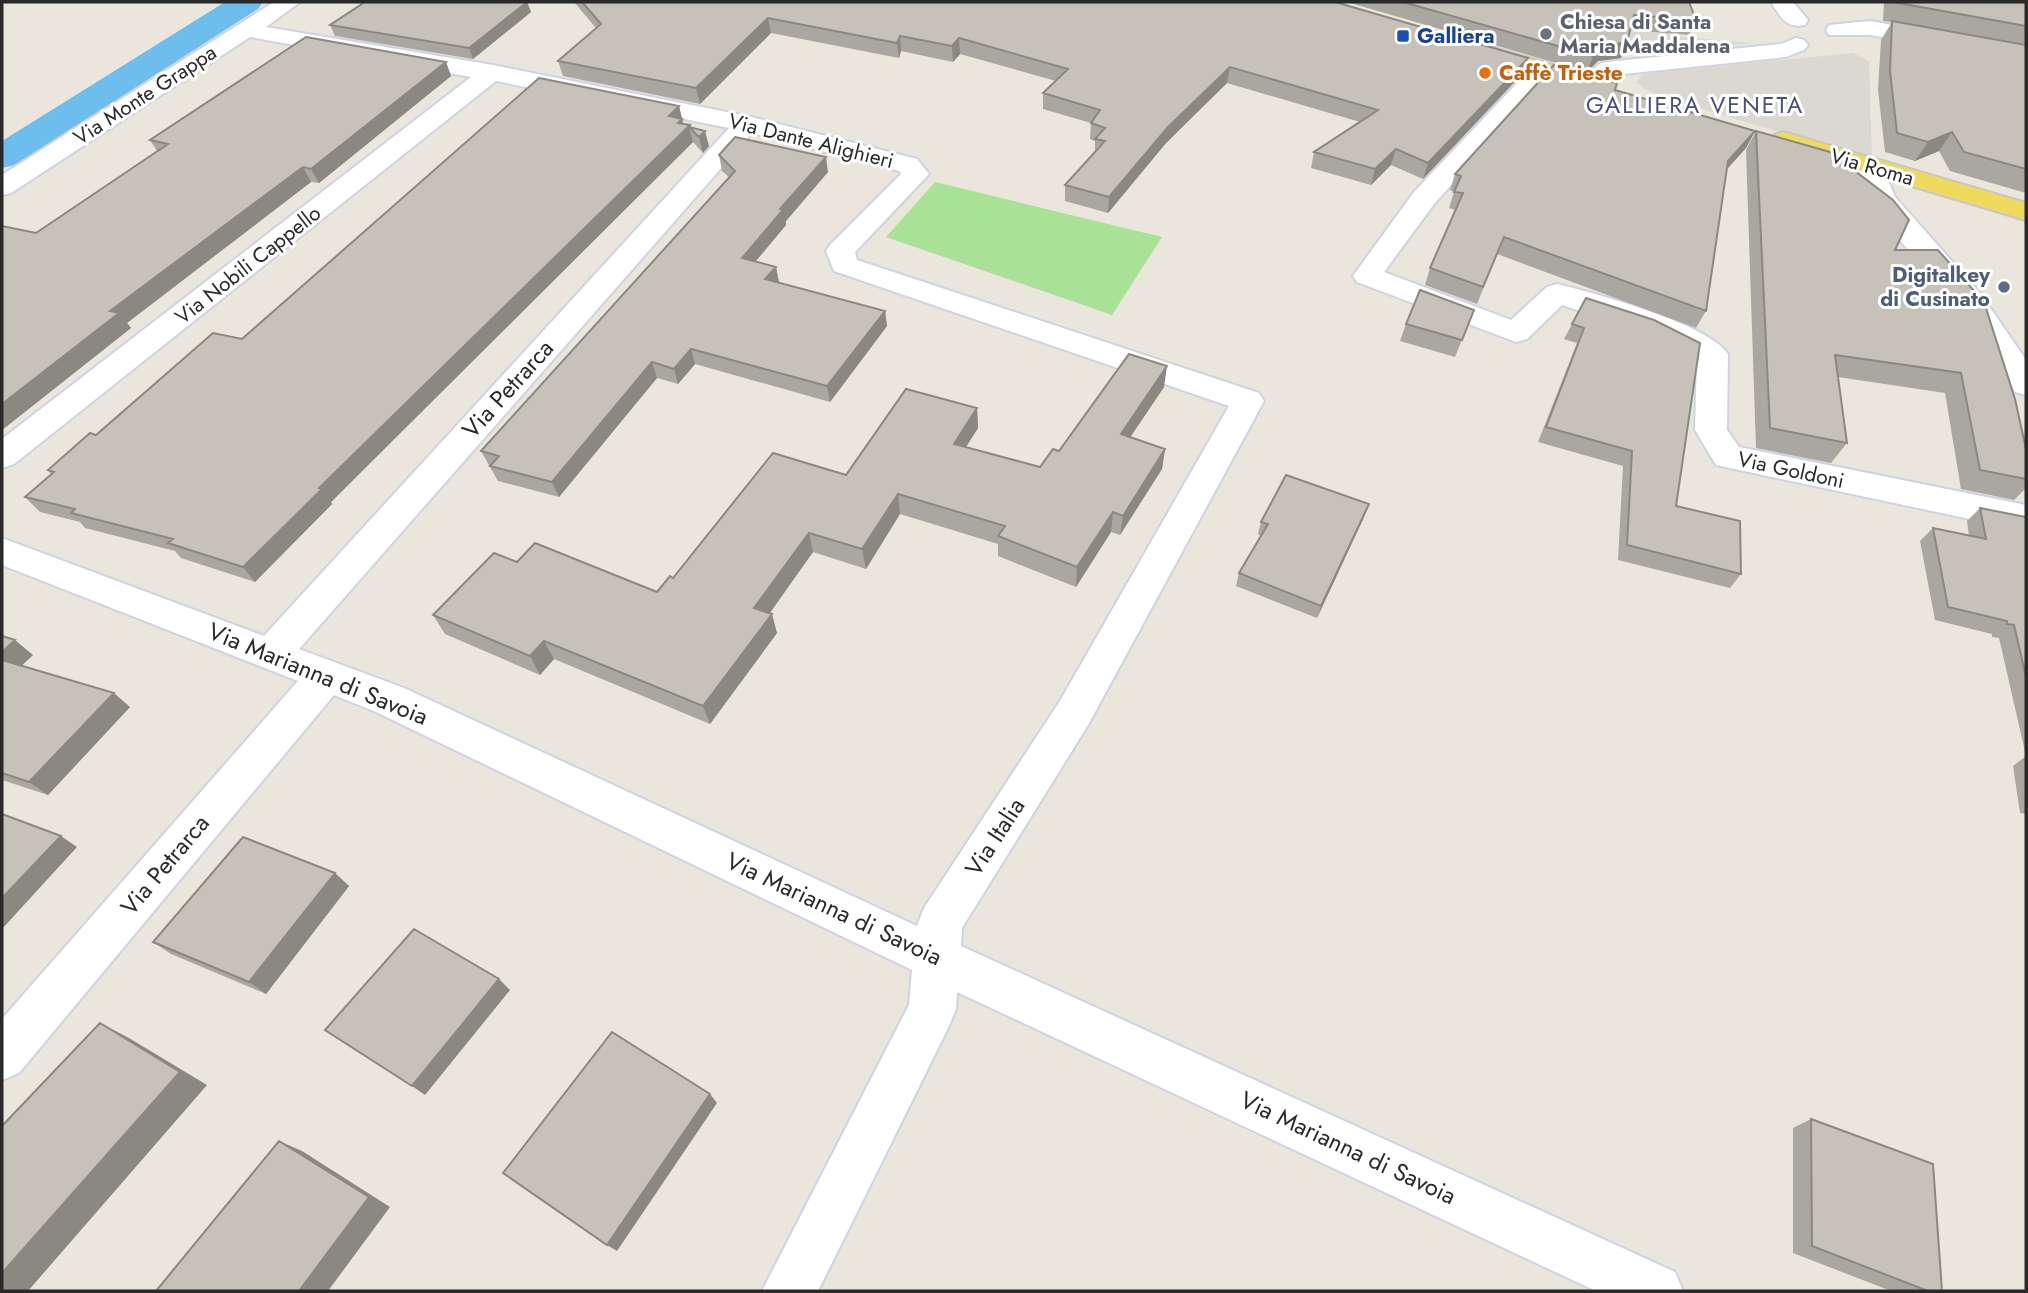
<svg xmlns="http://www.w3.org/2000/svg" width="2028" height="1293" viewBox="0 0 2028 1293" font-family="Jost,sans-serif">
<rect width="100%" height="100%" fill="#ebe6db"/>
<path fill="#a9e197" d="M935,182L1162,237L1112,315L886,237Z"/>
<path fill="#dbd8d1" d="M1664,26L1671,36L1753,43L1611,56L1580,34Z
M1853,53L1869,61L1872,160L1659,96L1643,88L1636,82L1642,75L1654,73Z"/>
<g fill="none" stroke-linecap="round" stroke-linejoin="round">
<path fill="#6ebeed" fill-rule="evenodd" d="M225,2H263L258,9L15,165L2,168V141Z"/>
<defs>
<path id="minor" d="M274,2H300L266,27L493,65L661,99L747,116L917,159L929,174L855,252L857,260L1259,393L1264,401L1088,725L962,928L961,946L1675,1272L1683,1291H1596L957,992L956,1009L949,1026L818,1291H762L909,1005L912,970L376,712L334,695L19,1073L2,1080V1019L298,681L2,565V538L264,636L729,128L496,81L14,464L2,468V439L471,77L250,37L11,193L2,195V175ZM752,133L899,171L901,174L830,245L826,251L834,271L1229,406L1060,701L924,908L917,926L404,688L299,649Z
M1771,2H1793L1808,20L1805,25C1786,29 1780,16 1771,2Z
M1870,21L2026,49V63L1870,35H1829L1826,30L1829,25Z
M1796,38L1804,40L1808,45L1804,50L1786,57L1614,75C1603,85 1598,93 1582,89L1579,84L1599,64L1607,62L1781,44Z
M1542,63L1550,65L1554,70L1550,75L1434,204L1384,272L1511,320L1547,287L1557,284C1594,293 1709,324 1728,354L1727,430L1739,447L2026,505V531L1716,465L1695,430L1697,358L1647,333L1562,305L1527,339L1516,342L1357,282L1353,276L1414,192L1534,65Z
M1871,159L1880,161L1895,197L1980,293L2026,360V395L2015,392C1997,363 1980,333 1959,305C1927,262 1868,223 1858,167L1862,161Z"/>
<path id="major" d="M1474,42L1607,81L1610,86L1607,91L1598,93L1466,54L1462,49L1466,44Z
M1783,132L2026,203V220L1774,145L1770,140L1774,135Z"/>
</defs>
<use href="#minor" stroke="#d0d2e2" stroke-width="4"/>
<use href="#major" stroke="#c7c7c7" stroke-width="4"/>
<use href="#minor" fill="#fff" fill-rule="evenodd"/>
<use href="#major" fill="#eedb5c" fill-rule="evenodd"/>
</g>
<path fill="#aaa7a0" d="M527,2L531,12L473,59L335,36L330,25Z
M574,2H1335L1528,58L1522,74L1423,179L1391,165L1371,185L1311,168L1314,152L1360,122L1227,83L1166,143L1108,213L1065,201V185L1095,153V141L1090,139L1091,123L1043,109V93L1056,81L960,54L953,62L901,51L899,58L771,33L700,104L563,76L558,61L596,28Z
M1347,2H1689L1696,20L1689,35L1630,30L1627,42L1621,58L1598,61L1587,72Z
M1884,2H2026V193L1950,171L1939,151L1915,161L1885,152L1878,90L1881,40L1892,22L1883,21Z
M446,62L451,76L319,183L311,182L127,323L131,328L2,430V226L36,233L157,151L150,140Z
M1615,90L1755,131L1746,148L1727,169L1706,311L1696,328L1497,254L1477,304L1425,285L1430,268L1455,210L1449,208L1454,192L1450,190L1455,174Z
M679,106L683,124L690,125L691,128L709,146L703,153L693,142L331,502L332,504L255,582L181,558L175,551L85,528L80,522L40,512L25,497L51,474L48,470L96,435L242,339Z
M1756,131L1895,250L2026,449V488L2014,500L1961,489L1945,393L1838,377L1847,443L1831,463L1756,448L1746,150Z
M719,155L828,172L786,221V225L755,262L776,267L779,283L885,311L887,326L830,402L695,364L678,384L657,378L559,497L498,481L481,451L729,177L722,171Z
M1586,298L1676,506L1741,574L1730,588L1618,560L1623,466L1538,442L1577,343L1564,339Z
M1474,310L1455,357L1400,341L1406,324Z
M1164,387L1130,437L1165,449L1162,469L1120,535L1111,532L1076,587L998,556V544L900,514L866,569L813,552L769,613L777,633L710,724L554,659L540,675L445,634L433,615L517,562L657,592L673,578L846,475L977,408L978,428L966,447L1040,467L1059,451Z
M1980,508L2026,517V814L2020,813L2013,766L2026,756L1999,638L1992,637V634L1935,620L1920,541L1933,528L1969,536L1967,521Z
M1364,517L1317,618L1236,586L1239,573L1261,536L1258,534L1261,522Z
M2,636L33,655L22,665L130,707L48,795L2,780Z
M335,873L349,886L266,994L171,954L153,942Z
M1811,1119L1942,1291H1891L1793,1253V1128Z"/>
<path fill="#8b8882" d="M527,2L531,12L473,59L469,48Z
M768,18L771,33L700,104L696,88Z
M900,36L901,51L899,58L897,43Z
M959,38L960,54L953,62L952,46Z
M1627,42L1621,58L1598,61L1587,72L1593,56L1605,46Z
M1528,58L1522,74L1423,179L1428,163Z
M446,62L451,76L319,183L311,169Z
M1230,67L1227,83L1166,143L1108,213L1109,197L1168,127Z
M679,106L685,131L690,125L691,129L689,127L693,142L331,502L332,504L255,582L243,567L319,488Z
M705,131L709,146L703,153L699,137Z
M1755,131L1746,148L1719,178L1728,161Z
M1952,132L1939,151L1915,161L1928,142Z
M1396,149L1391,165L1371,185L1375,169Z
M826,157L828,172L786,221V225L745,274L742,258L780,209Z
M303,167L311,182L127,323L131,328L2,430V404L110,311Z
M776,267L779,283L765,279Z
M885,311L887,326L830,402L827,386Z
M691,349L695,364L678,384L674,369Z
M652,362L657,378L559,497L552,482Z
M1167,366L1164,387L1119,454L1121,434Z
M977,408L978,428L955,464L954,444Z
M1165,449L1162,469L1120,535L1123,516Z
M898,494L900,514L866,569L862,549Z
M1369,504L1364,517L1317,618L1321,606Z
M1113,512L1111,532L1076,587L1077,567Z
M809,533L813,552L760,627L754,608Z
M772,614L777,633L710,724L703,706Z
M15,640L33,655L14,673L2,663V652Z
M544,641L554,659L540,675L530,656Z
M114,693L130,707L48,795L29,782Z
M61,836L77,847L2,929V898Z
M335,873L349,886L266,994L249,982Z
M499,979L510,990L425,1095L412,1086Z
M100,1023L129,1038L207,1085L28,1291H2V1273Z
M710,1094L717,1103L617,1251L607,1245Z
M279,1141L302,1151L390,1207L328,1291H299Z"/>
<path fill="#c6c2ba" stroke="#8b8882" stroke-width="2" d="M365,2H527L469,48L330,25Z
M582,2H1335L1528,58L1428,163L1396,149L1375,169L1314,152L1378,110L1230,67L1168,127L1109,197L1065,185L1105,141L1095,139L1105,128L1091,123L1100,110L1043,93L1068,69L959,38L952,46L900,36L897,43L768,18L696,88L558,61L601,24Z
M1403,2H1689L1696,20L1634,15L1627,42L1605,46L1593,56Z
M1893,2H2026V26Z
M1892,21L2026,45V169L1964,152L1952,132L1928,142L1897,133L1890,71Z
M306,37L446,62L311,169L303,167L110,311L119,313L2,404V226L36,233L168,144L150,140Z
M1554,65L1617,83L1615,90L1755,131L1728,161L1706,311L1504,237L1483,287L1430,268L1463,193L1454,192L1461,176L1455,174Z
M539,78L679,106L669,116L682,119L678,123L690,125L319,488L322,489L243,567L168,543L173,539L71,513L75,509L25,497L54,472L48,470L90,433L96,435L213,333L242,339Z
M689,127L705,131L699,137Z
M1756,131L1830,152L1893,200L1909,220L1895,250H1938L1984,302L2015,399L2026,449V479L1980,470L1961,373L1835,355L1847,443L1770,428Z
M735,137L826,157L780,209L783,210L742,258L776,267L765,279L885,311L827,386L691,349L674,369L652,362L552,482L490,466L499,456L481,451L735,171L719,155Z
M1420,290L1474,310L1462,340L1406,324Z
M1586,298L1654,320L1700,343L1676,506L1740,521L1741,574L1627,545L1632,451L1546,427L1584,328L1572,324Z
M1129,354L1167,366L1121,434L1165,449L1123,516L1113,512L1077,567L998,536L1005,526L898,494L862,549L809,533L754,608L772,614L703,706L544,641L530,656L433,615L494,553L517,562L535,543L657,592L670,576L673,578L773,453L846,475L906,389L977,408L954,444L1040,467L1053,449L1059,451Z
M1286,475L1369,504L1321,606L1239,573L1268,524L1261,522Z
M1980,508L2026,517V677L2014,625L2007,624V621L1948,607L1933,528L1986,539Z
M2,636L15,640L2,652Z
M2,660L114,693L29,782L2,773Z
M2,814L61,836L2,898Z
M243,837L335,873L249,982L153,942Z
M414,929L499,979L412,1086L325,1030Z
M100,1023L180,1072L2,1273V1126Z
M612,1032L710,1094L607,1245L503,1173Z
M1811,1119L1933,1164L1942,1291H1928L1812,1246Z
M279,1141L369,1197L299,1291H156Z"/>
<circle fill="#6b7280" stroke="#fff" stroke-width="2.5" cx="1546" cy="34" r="7"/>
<rect fill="#1a4fb4" stroke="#fff" stroke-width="2.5" x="1396" y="29" width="14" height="14" rx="3.5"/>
<circle fill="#e8710a" stroke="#fff" stroke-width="2.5" cx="1485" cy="73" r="7"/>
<circle fill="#5c6f8a" stroke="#fff" stroke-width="2.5" cx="2004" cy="287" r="7"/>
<g text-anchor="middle" stroke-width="6" stroke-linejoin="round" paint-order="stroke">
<g font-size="21" font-weight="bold" fill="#5b616d" stroke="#fff" text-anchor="start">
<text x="1560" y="29">Chiesa di Santa<tspan x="1560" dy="24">Maria Maddalena</tspan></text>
</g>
<g font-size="21" font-weight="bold" fill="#164399" stroke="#fff" text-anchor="start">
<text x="1417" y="43">Galliera</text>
</g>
<g font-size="21" font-weight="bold" fill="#c56008" stroke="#fff" text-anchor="start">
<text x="1499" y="80">Caffè Trieste</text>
</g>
<g font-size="21" fill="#292929" stroke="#fff">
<text transform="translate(145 95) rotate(-33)" y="7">Via Monte Grappa</text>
<text transform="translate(811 141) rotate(14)" y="7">Via Dante Alighieri</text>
<text transform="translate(1872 167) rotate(16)" y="7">Via Roma</text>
<text transform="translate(248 265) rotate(-38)" y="7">Via Nobili Cappello</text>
<text transform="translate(1791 470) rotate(12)" y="7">Via Goldoni</text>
</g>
<g font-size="21" font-weight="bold" fill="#4e5e75" stroke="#fff" text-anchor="end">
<text x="1990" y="282">Digitalkey<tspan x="1990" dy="24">di Cusinato</tspan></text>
</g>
<g font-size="23" letter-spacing="2" fill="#4a4e79" stroke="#fff">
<text x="1695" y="113">GALLIERA VENETA</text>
</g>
<g font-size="24" fill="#292929" stroke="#fff">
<text transform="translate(508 389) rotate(-48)" y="8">Via Petrarca</text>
<text transform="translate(318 674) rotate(22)" y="8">Via Marianna di Savoia</text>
<text transform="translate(995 837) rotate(-57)" y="8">Via Italia</text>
<text transform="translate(165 865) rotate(-50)" y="8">Via Petrarca</text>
<text transform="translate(834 909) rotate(25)" y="8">Via Marianna di Savoia</text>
<text transform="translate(1348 1148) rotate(25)" y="8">Via Marianna di Savoia</text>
</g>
</g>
<rect width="2028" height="1293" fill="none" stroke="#292929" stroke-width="7"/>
</svg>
